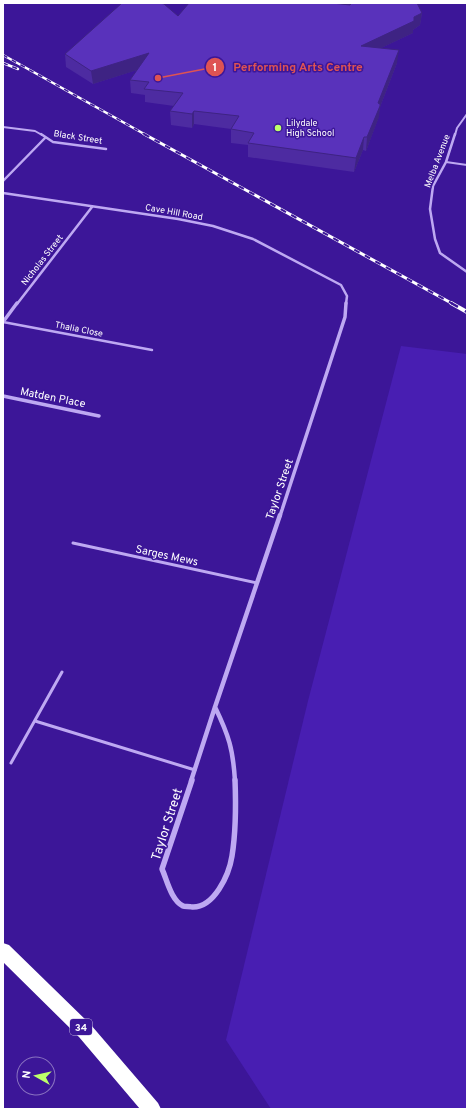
<svg xmlns="http://www.w3.org/2000/svg" width="470" height="1112" viewBox="0 0 470 1112" font-family="Overpass,sans-serif">
<rect width="100%" height="100%" fill="#3c1698"/>
<path fill="#481eb2" d="M401,346L467,354V1109H271L226,1040L308,701Z"/>
<g fill="none" stroke-linecap="round" stroke-linejoin="round">
<path stroke="#bea9f2" stroke-width="2" d="M446,162L467,165"/>
<path stroke="#bea9f2" stroke-width="2.5" d="M3,322L152,350"/>
<path stroke="#bea9f2" stroke-width="3" d="M73,543L257,583
M35,721L195,770
M11,763L62,672"/>
<path stroke="#bea9f2" stroke-width="2" d="M3,127L35,131L42,135
M455,135L457,128L467,114"/>
<path stroke="#bea9f2" stroke-width="2.5" d="M41,134L53,142L106,149
M455,134L446,162L433,186L430,209L435,239L440,253L467,272
M3,181L45,138
M3,193L178,219L213,226L253,239L341,285L347,296L346,304
M17,304L92,207"/>
<path stroke="#bea9f2" stroke-width="3.5" d="M3,322L17,303
M3,396L99,416
M280,516L345,317L346,303"/>
<path stroke="#bea9f2" stroke-width="4.5" d="M215,707C229,736 233,749 235,781
M215,707L280,515
M191,781L215,707"/>
<path stroke="#bea9f2" stroke-width="5.5" d="M192,780L162,869C167,880 171,900 183,906C185,907 189,906 192,907C214,908 229,875 232,856C236,831 236,805 235,780"/>
<path fill="#fff" fill-rule="evenodd" d="M3,943L9,945L91,1025L158,1103L161,1109H140L79,1037L3,962Z"/>
<defs>
<path id="rail-far2" d="M3,55L146,135
M3,63L18,69"/>
<path id="rail-far1" d="M144,134L453,304"/>
<path id="rail" d="M451,303L467,312"/>
</defs>
<use href="#rail-far2" stroke="#fff" stroke-width="2.5"/>
<use href="#rail-far1" stroke="#fff" stroke-width="3"/>
<use href="#rail" stroke="#fff" stroke-width="4"/>
<use href="#rail-far2" stroke="#3c1698" stroke-width="1.5" stroke-dasharray="5" stroke-linecap="butt"/>
<use href="#rail-far1" stroke="#3c1698" stroke-width="2" stroke-dasharray="6" stroke-linecap="butt"/>
<use href="#rail" stroke="#3c1698" stroke-width="2.5" stroke-dasharray="8" stroke-linecap="butt"/>
</g>
<path fill="#4d2ba1" d="M422,13L420,25L413,30V33L381,48L397,63L380,107L378,119L366,151L363,150L354,172L248,157V145L231,143V129L194,124L192,128L171,125L170,111L174,106L145,102V95L131,93L130,80L137,70L93,84L66,67L65,54L178,16Z"/>
<path fill="#3e2383" d="M422,13L420,25L413,30V33L360,58L361,46Z
M399,50L397,63L380,107L379,117L366,151L367,137L378,103Z
M149,53L150,66L93,84L91,71Z
M194,111V124L192,128V114Z
M364,137L363,150L354,172L356,158Z"/>
<path fill="#5932bb" stroke="#3e2383" d="M122,3H160L164,4L178,16L189,3H332L350,5L352,3H417L422,13L414,17V21L361,46L399,50L378,103L380,104V106L367,137H364L356,158L248,143L254,133L231,129L239,116L194,111L192,114L170,111L183,93L144,89L149,82L130,80L149,53L91,71L65,54Z"/>
<circle fill="#bdff6a" stroke="#3c1698" stroke-width="1.5" cx="278" cy="128" r="4"/>
<g text-anchor="middle" stroke-width="3" stroke-linejoin="round" paint-order="stroke">
<g font-size="9" fill="#fff" stroke="#3c1698" text-anchor="start">
<text x="286" y="126">Lilydale<tspan x="286" dy="10">High School</tspan></text>
</g>
<g font-size="9" fill="#fff" stroke="#3c1698">
<text transform="translate(78 137) rotate(9)" y="3">Black Street</text>
<text transform="translate(437 161) rotate(-69)" y="3">Melba Avenue</text>
<text transform="translate(174 212) rotate(10)" y="3">Cave Hill Road</text>
<text transform="translate(42 260) rotate(-52)" y="3">Nicholas Street</text>
<text transform="translate(79 329) rotate(11)" y="3">Thalia Close</text>
</g>
<rect fill="#3c1698" stroke="#c4b9e0" stroke-width="1" x="70" y="1019" width="22" height="16" rx="3"/>
<g font-size="10" font-weight="bold" fill="#fff">
<text x="81" y="1031">34</text>
</g>
<g font-size="11" fill="#fff" stroke="#3c1698">
<text transform="translate(53 397) rotate(11)" y="4">Matden Place</text>
<text transform="translate(279 489) rotate(-71)" y="4">Taylor Street</text>
<text transform="translate(167 555) rotate(12)" y="4">Sarges Mews</text>
</g>
<g font-size="13" fill="#fff" stroke="#3c1698">
<text transform="translate(166 824) rotate(-72)" y="5">Taylor Street</text>
</g>
</g>
<path fill="none" stroke="#de5353" stroke-width="1.5" d="M158 78L215 67"/>
<g fill="#de5353" stroke="#3c1698" stroke-width="1.5">
<circle cx="158" cy="78" r="4"/>
<circle cx="215" cy="67" r="10"/>
</g>
<g font-size="12" text-anchor="middle" font-weight="bold" fill="#fff">
<text x="215" y="71">1</text>
</g>
<g font-size="12" text-anchor="middle" font-weight="bold" fill="#de5353" stroke="#3c1698" stroke-width="3" stroke-linejoin="round" paint-order="stroke">
<text x="298" y="71">Performing Arts Centre</text>
</g>
<rect width="470" height="1112" fill="none" stroke="#ffffff" stroke-width="8"/>
<g transform="translate(36 1076) rotate(278)"><circle r="19" fill="#3c1698" stroke="#8a73c1"/>
<path d="M0-3L7 15L0 10L-7 15Z" fill="#bdff6a"/>
<text y="-6" font-size="11" font-weight="bold" text-anchor="middle" fill="#ffffff">N</text>
</g>
</svg>
